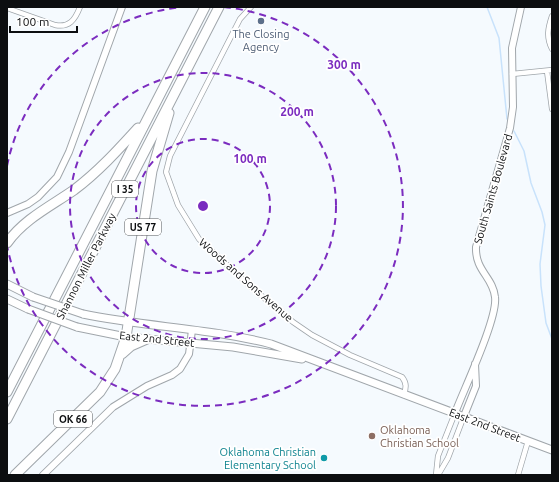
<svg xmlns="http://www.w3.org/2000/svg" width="559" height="482" viewBox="0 0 559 482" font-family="Ubuntu,sans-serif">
<rect width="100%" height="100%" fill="#f5fafe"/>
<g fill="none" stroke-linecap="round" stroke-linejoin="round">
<path stroke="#c8e2fb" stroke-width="1.5" d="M487,7L499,38L507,119
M514,131L524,151L531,183L542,212L545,225L540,264L541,286L546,323L552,339"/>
<defs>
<path id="minor" d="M251,7L240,19L170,156L166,172L178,205L199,239L251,287L293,322L312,335L350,355L402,377C407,383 406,388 404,395
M7,8L55,25C69,28 75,20 80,7
M552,49C546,37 548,28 552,16
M547,71L552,109
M512,74L552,70
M436,475L438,456L455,413
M438,475L448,458L464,416
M518,475L528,441"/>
<path id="tertiary" d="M7,213L28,204L38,197L57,177L69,152L122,7
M455,413C464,389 498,318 495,297C493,277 475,271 476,247L510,128L513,107L512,48L521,7
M464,416L476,386L475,364
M43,475L113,407L147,386L172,375L180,369L189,354L192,330"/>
<path id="primary" d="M7,284L33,297
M7,299L28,309
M83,314C145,327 209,328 271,344L552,450
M77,327L126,337L233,347L302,359"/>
<path id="motorway" d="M7,243C24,219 51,206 74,190C98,172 118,150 138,128
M122,354L131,346L147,339
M7,392L205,7
M7,419L219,7
M15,475L100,392L115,369L126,337L152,171L169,113"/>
</defs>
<use href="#minor" stroke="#a0a6ab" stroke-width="6"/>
<use href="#tertiary" stroke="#a0a6ab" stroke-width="8"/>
<use href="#primary" stroke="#a0a6ab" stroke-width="9"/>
<use href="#motorway" stroke="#a0a6ab" stroke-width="11"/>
<use href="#minor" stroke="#fff" stroke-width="4.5"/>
<use href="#tertiary" stroke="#fff" stroke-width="6"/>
<use href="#primary" stroke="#fff" stroke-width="7"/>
<use href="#motorway" stroke="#fff" stroke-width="9"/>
<defs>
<path id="primary-bridge" d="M33,297L83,314
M28,309L77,327"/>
</defs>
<use href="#primary-bridge" stroke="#a0a6ab" stroke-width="9" stroke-linecap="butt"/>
<use href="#primary-bridge" stroke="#fff" stroke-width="7"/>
</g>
<g fill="none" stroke="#7b2cbf" stroke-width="2" stroke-dasharray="7 5">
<circle cx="203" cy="206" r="67"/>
<circle cx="203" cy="206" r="133"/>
<path d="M7 166A200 200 0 0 1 182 7M224 7A200 200 0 1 1 7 246"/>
</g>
<circle fill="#5c6f8a" stroke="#fff" stroke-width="1.5" cx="261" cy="21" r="4"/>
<circle fill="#8d6e63" stroke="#fff" stroke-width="1.5" cx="372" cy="436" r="4"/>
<circle fill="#0f9aa8" stroke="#fff" stroke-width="1.5" cx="324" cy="458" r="4"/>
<g text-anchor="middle" stroke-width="3.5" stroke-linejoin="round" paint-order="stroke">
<g fill="#fff" stroke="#555658" stroke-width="1">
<rect x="112" y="181" width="26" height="16" rx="3"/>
<rect x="125" y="219" width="36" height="16" rx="3"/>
<rect x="54" y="411" width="38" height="16" rx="3"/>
</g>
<g font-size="10" font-weight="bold" fill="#0c0e10">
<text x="125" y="193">I 35</text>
<text x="143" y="231">US 77</text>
<text x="73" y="423">OK 66</text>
</g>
<g font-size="11" fill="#4e5e75" stroke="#fff">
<text x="261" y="38">The Closing<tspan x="261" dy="13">Agency</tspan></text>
</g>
<g font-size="11" fill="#0c0e10" stroke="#fff">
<text transform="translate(493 189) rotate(-74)" y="4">South Saints Boulevard</text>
<text transform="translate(86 266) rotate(-63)" y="4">Shannon Miller Parkway</text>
<text transform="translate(246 280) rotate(41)" y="4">Woods and Sons Avenue</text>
<text transform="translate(157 339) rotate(6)" y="4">East 2nd Street</text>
<text transform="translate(485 425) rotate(21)" y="4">East 2nd Street</text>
</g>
<g font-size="11" fill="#785e54" stroke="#fff" text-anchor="start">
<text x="380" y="434">Oklahoma<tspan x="380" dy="13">Christian School</tspan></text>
</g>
<g font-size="11" fill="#0d838f" stroke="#fff" text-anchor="end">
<text x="316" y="456">Oklahoma Christian<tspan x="316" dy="13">Elementary School</tspan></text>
</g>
</g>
<circle cx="203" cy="206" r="6" fill="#7b2cbf" stroke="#fff" stroke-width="2"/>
<g font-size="12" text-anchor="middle" font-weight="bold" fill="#7b2cbf" stroke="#fff" stroke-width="3.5" stroke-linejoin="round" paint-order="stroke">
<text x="344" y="69">300 m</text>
<text x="297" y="116">200 m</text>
<text x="250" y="163">100 m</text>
</g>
<rect width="559" height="482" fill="none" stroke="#0c0e10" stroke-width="16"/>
<path d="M10 26v6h67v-6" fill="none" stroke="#0c0e10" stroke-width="2"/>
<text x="16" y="26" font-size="12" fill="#0c0e10" stroke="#ffffff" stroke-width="3" paint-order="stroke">100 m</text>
</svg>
